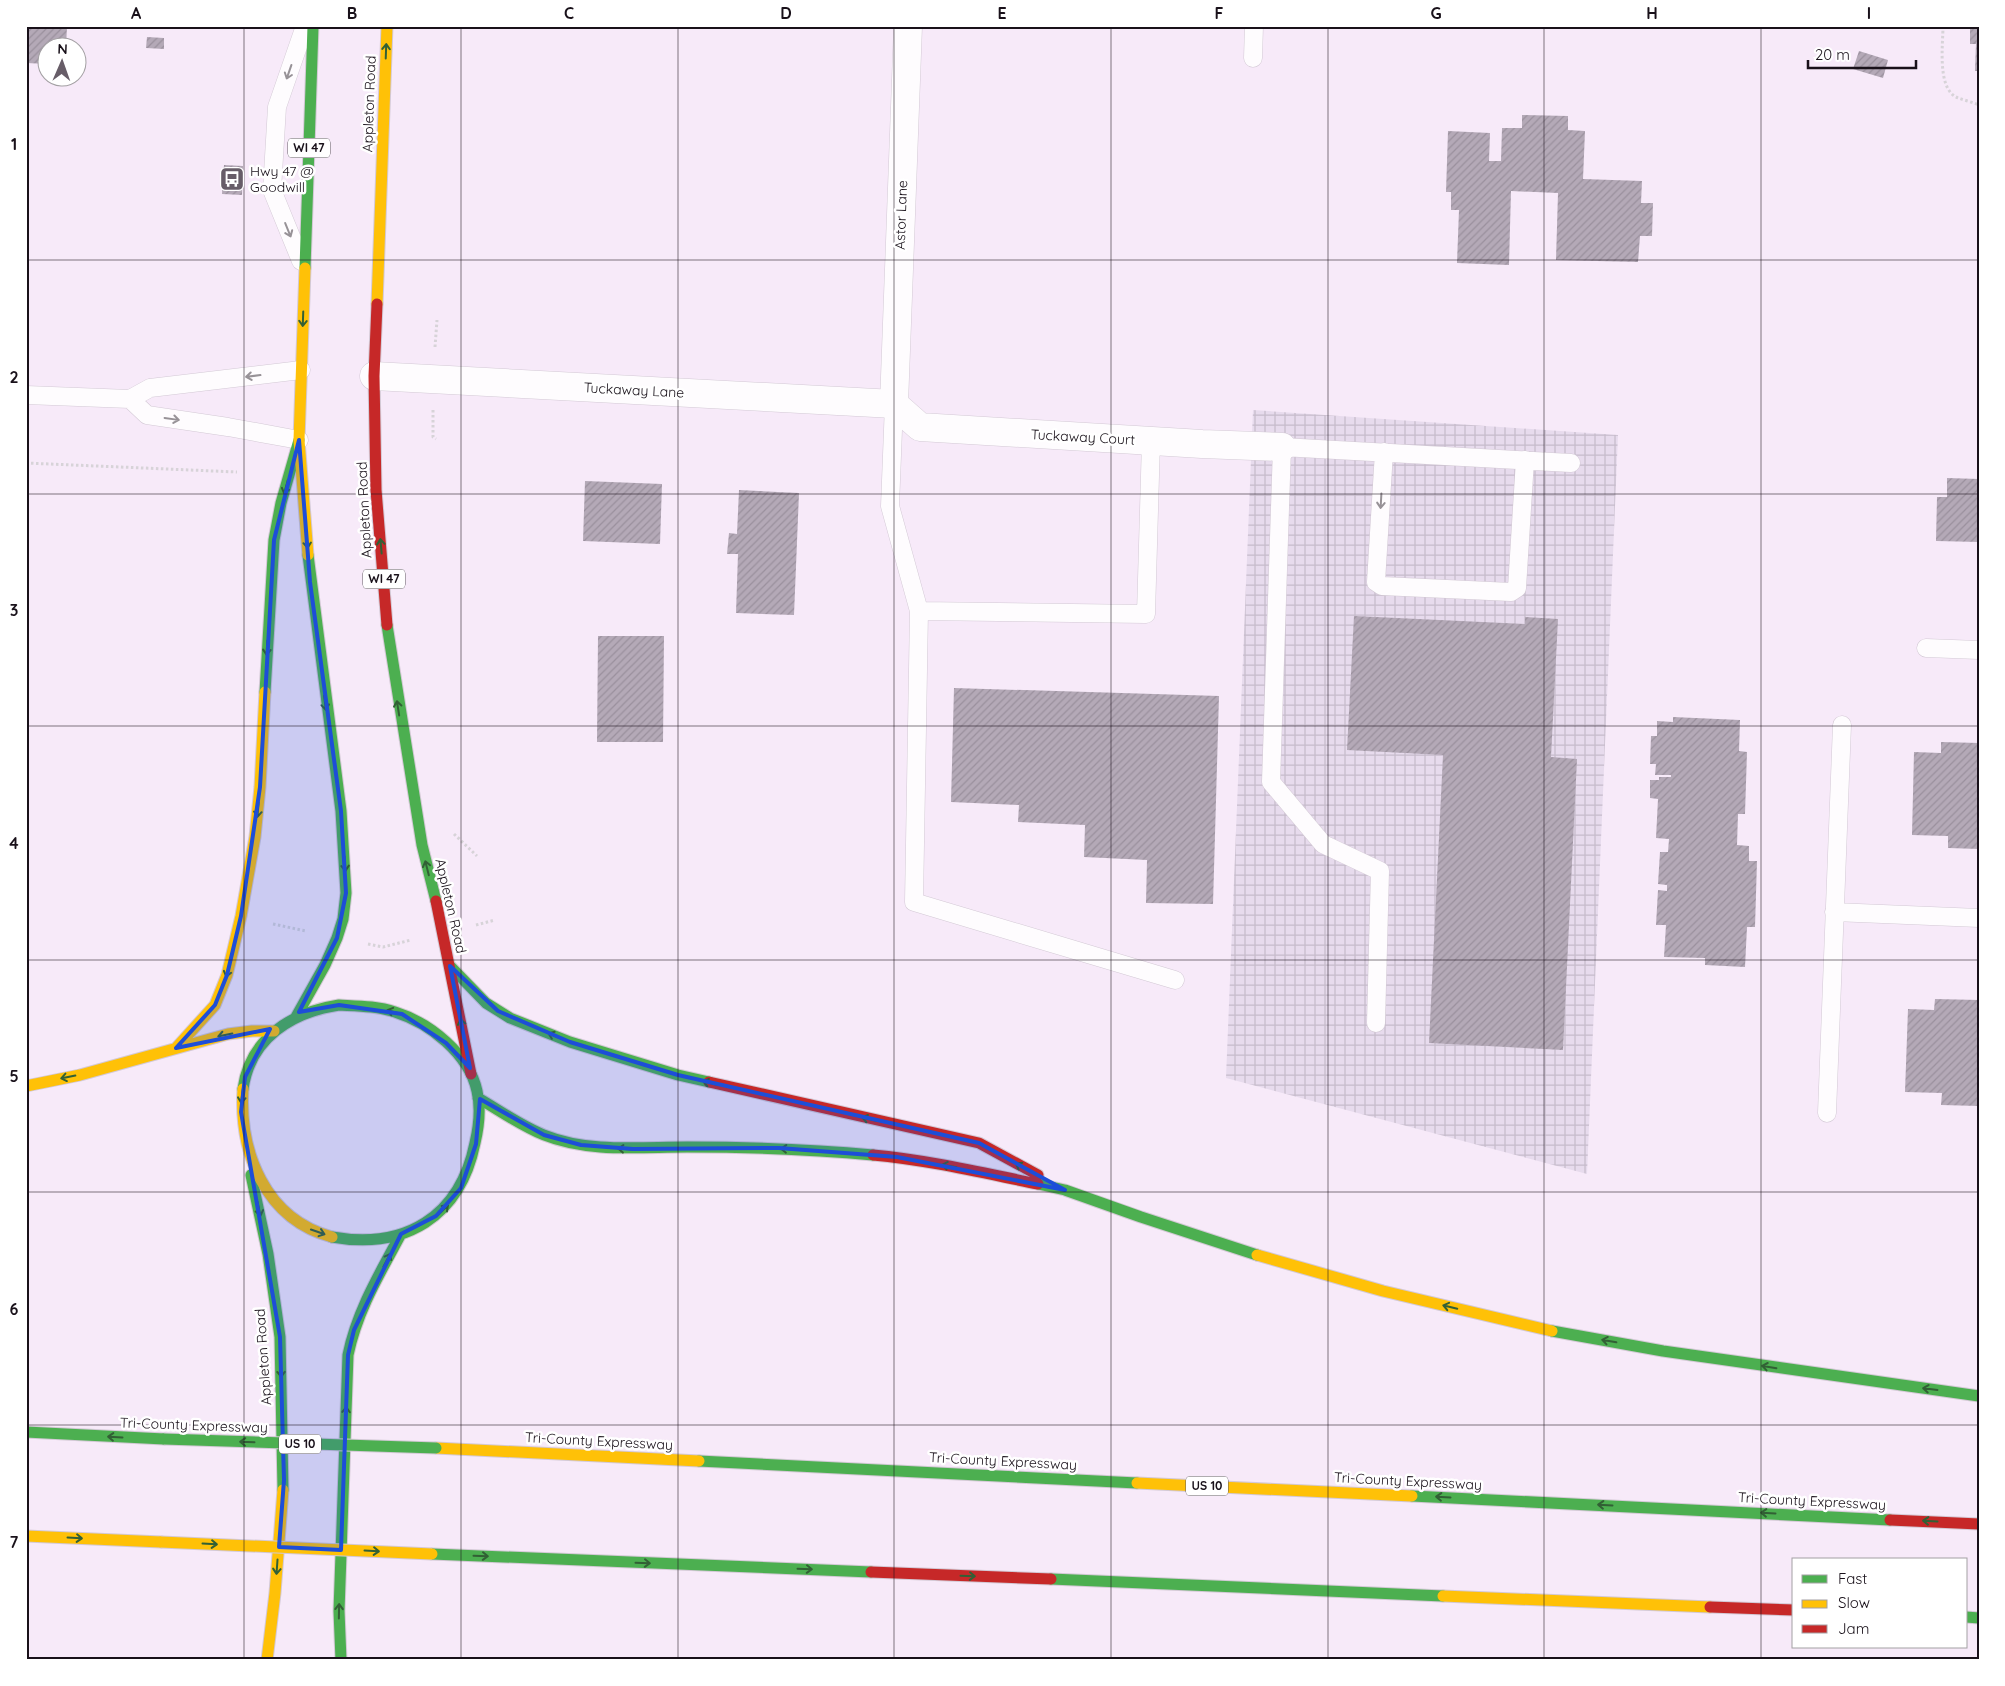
<svg xmlns="http://www.w3.org/2000/svg" width="2005" height="1686" viewBox="0 0 2005 1686" font-family="Quicksand,sans-serif">
<defs>
<pattern id="industrial-grid" width="8" height="8" patternUnits="userSpaceOnUse" patternTransform="scale(1.25)"><rect width="8" height="8" fill="#e7dbed"/><path d="M0 4h8M4 0v8" fill="none" stroke="#c6bbcb"/></pattern>
<pattern id="building-hatch" width="6" height="6" patternUnits="userSpaceOnUse" patternTransform="scale(1.25)"><rect width="6" height="6" fill="#b4a9b7"/><path d="M-1 1l2-2M0 6l6-6M5 7l2-2" fill="none" stroke="#9a909d"/></pattern>
</defs>
<rect width="100%" height="100%" fill="#f7eaf9"/>
<path fill="url(#industrial-grid)" d="M1253,410L1618,435L1587,1174L1226,1078Z"/>
<path fill="url(#building-hatch)" d="M26,26H67L66,48H48V64L26,63Z
M1970,26H1979V71H1975L1976,44H1970Z
M147,37L164,38V49L146,48Z
M1859,51L1888,60L1883,78L1853,69Z
M1522,115L1568,116V130L1585,131L1583,179L1642,181L1641,203H1653L1652,236H1640L1638,262L1556,260L1558,193L1511,191L1509,265L1457,263L1459,210H1451V192H1446L1448,131L1490,133L1489,161H1501L1502,128H1522Z
M224,165L243,166L242,195L222,194Z
M1947,478L1979,479V542L1936,541L1937,497H1947Z
M585,481L662,484L660,544L583,541Z
M739,490L799,493L794,615L736,613L738,554H727L729,533L737,534Z
M1354,616L1525,624V617L1558,619L1551,757L1577,759L1563,1050L1429,1043L1443,755L1347,750Z
M598,636H664L663,742H597Z
M954,688L1219,696L1213,904L1146,903L1147,860L1084,857L1085,825L1018,822L1019,805L951,802Z
M1673,717L1740,720L1739,751L1747,752L1745,814H1738L1737,845L1749,846V861H1757L1755,927H1747L1745,967L1705,965V958L1664,957L1666,925H1656L1658,890L1667,891V885L1658,884L1660,852H1668L1669,839L1656,838L1658,799L1650,798V780H1659V777H1671V775H1655L1656,764H1650L1651,736H1657V721L1673,722Z
M1941,742L1979,743V849L1948,848V836L1912,835L1914,752L1941,753Z
M1935,999L1979,1000V1106L1941,1105L1942,1093L1905,1092L1908,1009L1934,1010Z"/>
<g fill="none" stroke-linecap="round" stroke-linejoin="round">
<defs>
<path id="lane" d="M1253,58L1254,26
M301,261L272,190L277,107L305,26
M26,395L130,399L150,388L301,370
M130,399L147,415L228,427L299,440
M894,404L890,506L919,611L914,902L1175,980
M1384,452L1376,582L1382,586L1511,592L1517,588L1525,460
M919,611L1146,614L1151,441
M1926,648L1979,650
M1834,912L1979,918
M1376,1023L1380,871L1323,844L1271,782L1282,447L1571,463
M1827,1113L1842,725"/>
<path id="street" d="M374,376L894,404
M894,404L920,427L1202,444L1282,447
M894,404L908,26"/>
<path id="fast" d="M305,268L313,26
M387,625L422,845L436,901
M265,692L274,540L281,503L299,440
M450,966L486,1003L510,1018L570,1042L678,1075L709,1082
M296,1017L325,965L337,938L343,919L346,893L341,811L308,555
M243,1089C250,1038 292,1012 339,1005
M478,1098C499,1110 521,1126 544,1135C589,1153 640,1147 687,1147C749,1147 811,1149 873,1155
M251,1175L268,1254L280,1337L283,1490
M1038,1184L1065,1190L1141,1217L1257,1255
M332,1237C405,1250 460,1217 475,1143C479,1126 481,1108 477,1091C469,1054 430,1023 395,1012C377,1006 358,1006 339,1005
M1552,1331L1663,1351L1979,1396
M26,1432L164,1439
M699,1461L1137,1483
M1412,1496L1890,1520
M432,1554L871,1572
M1051,1579L1443,1596
M1966,1617L1979,1618
M341,1660L339,1611L348,1355C357,1311 380,1273 401,1234"/>
<path id="slow" d="M305,268L299,440L308,555
M377,304L387,26
M176,1048L215,1005L227,975L241,916L255,837L260,787L265,692
M26,1086L80,1075L228,1034L252,1031H274
M243,1089C239,1152 265,1219 332,1237
M1257,1255L1383,1291L1552,1331
M436,1448L699,1461
M1137,1483L1412,1496
M26,1536L161,1542
M1443,1596L1710,1607
M267,1660L275,1593L283,1490"/>
<path id="jam" d="M377,304L374,376L376,490L387,625
M436,901L471,1074
M709,1082L979,1143L1038,1175
M873,1155C928,1160 983,1173 1038,1184
M1890,1520L1979,1524
M871,1572L1051,1579
M1710,1607L1794,1610"/>
</defs>
<use href="#lane" stroke="#d3c9d5" stroke-width="19"/>
<use href="#street" stroke="#d3c9d5" stroke-width="29"/>
<use href="#fast" stroke="#d3c9d5" stroke-width="13"/>
<use href="#slow" stroke="#d3c9d5" stroke-width="13"/>
<use href="#jam" stroke="#d3c9d5" stroke-width="13"/>
<path stroke="#d7d3d8" stroke-width="3" stroke-dasharray="2.5 2.5" stroke-linecap="butt" d="M1943,26C1943,44 1937,87 1956,97C1963,100 1972,102 1979,105
M435,347L437,320
M433,410V437L436,439
M26,463L237,472
M454,834L477,856
M273,924L306,931
M476,925L495,920
M368,944L383,947L411,940"/>
<use href="#lane" stroke="#fefcfe" stroke-width="18"/>
<use href="#street" stroke="#fefcfe" stroke-width="28"/>
<use href="#fast" stroke="#4caf50" stroke-width="11"/>
<use href="#slow" stroke="#ffc107" stroke-width="11"/>
<use href="#jam" stroke="#c62828" stroke-width="11"/>
<defs>
<path id="fast-bridge" d="M164,1439L436,1448"/>
<path id="slow-bridge" d="M161,1542L432,1554"/>
</defs>
<use href="#fast-bridge" stroke="#d3c9d5" stroke-width="13" stroke-linecap="butt"/>
<use href="#slow-bridge" stroke="#d3c9d5" stroke-width="13" stroke-linecap="butt"/>
<use href="#fast-bridge" stroke="#4caf50" stroke-width="11"/>
<use href="#slow-bridge" stroke="#ffc107" stroke-width="11"/>
</g>
<defs><path id="oneway-shaft" d="M-6 0H5M1.5-3L5.5 0L1.5 3" fill="none" stroke-width="1.6" stroke-linecap="round" stroke-linejoin="round" transform="scale(1.25)"/></defs>
<g stroke="#326035">
<use href="#oneway-shaft" transform="translate(386 51) rotate(-88)"/>
<use href="#oneway-shaft" transform="translate(303 319) rotate(92)"/>
<use href="#oneway-shaft" transform="translate(286 487) rotate(105)"/>
<use href="#oneway-shaft" transform="translate(307 541) rotate(85)"/>
<use href="#oneway-shaft" transform="translate(381 546) rotate(-95)"/>
<use href="#oneway-shaft" transform="translate(267 648) rotate(93)"/>
<use href="#oneway-shaft" transform="translate(325 703) rotate(83)"/>
<use href="#oneway-shaft" transform="translate(398 708) rotate(-99)"/>
<use href="#oneway-shaft" transform="translate(258 810) rotate(95)"/>
<use href="#oneway-shaft" transform="translate(345 864) rotate(87)"/>
<use href="#oneway-shaft" transform="translate(427 868) rotate(-104)"/>
<use href="#oneway-shaft" transform="translate(228 970) rotate(105)"/>
<use href="#oneway-shaft" transform="translate(394 1012) rotate(-165)"/>
<use href="#oneway-shaft" transform="translate(462 1026) rotate(-101)"/>
<use href="#oneway-shaft" transform="translate(225 1035) rotate(168)"/>
<use href="#oneway-shaft" transform="translate(555 1036) rotate(-158)"/>
<use href="#oneway-shaft" transform="translate(68 1077) rotate(169)"/>
<use href="#oneway-shaft" transform="translate(710 1083) rotate(-167)"/>
<use href="#oneway-shaft" transform="translate(242 1096) rotate(97)"/>
<use href="#oneway-shaft" transform="translate(869 1119) rotate(-167)"/>
<use href="#oneway-shaft" transform="translate(625 1149) rotate(-176)"/>
<use href="#oneway-shaft" transform="translate(788 1149) rotate(-177)"/>
<use href="#oneway-shaft" transform="translate(949 1166) rotate(-170)"/>
<use href="#oneway-shaft" transform="translate(1022 1167) rotate(-151)"/>
<use href="#oneway-shaft" transform="translate(259 1209) rotate(78)"/>
<use href="#oneway-shaft" transform="translate(443 1210) rotate(-44)"/>
<use href="#oneway-shaft" transform="translate(318 1232) rotate(19)"/>
<use href="#oneway-shaft" transform="translate(387 1260) rotate(-62)"/>
<use href="#oneway-shaft" transform="translate(1450 1307) rotate(-166)"/>
<use href="#oneway-shaft" transform="translate(1609 1341) rotate(-170)"/>
<use href="#oneway-shaft" transform="translate(1769 1367) rotate(-171)"/>
<use href="#oneway-shaft" transform="translate(281 1370) rotate(89)"/>
<use href="#oneway-shaft" transform="translate(1930 1389) rotate(-173)"/>
<use href="#oneway-shaft" transform="translate(346 1414) rotate(-88)"/>
<use href="#oneway-shaft" transform="translate(115 1437) rotate(-177)"/>
<use href="#oneway-shaft" transform="translate(247 1442) rotate(-178)"/>
<use href="#oneway-shaft" transform="translate(1443 1497) rotate(-177)"/>
<use href="#oneway-shaft" transform="translate(1605 1505) rotate(-177)"/>
<use href="#oneway-shaft" transform="translate(1768 1513) rotate(-177)"/>
<use href="#oneway-shaft" transform="translate(1930 1521) rotate(-177)"/>
<use href="#oneway-shaft" transform="translate(75 1538) rotate(3)"/>
<use href="#oneway-shaft" transform="translate(210 1544) rotate(3)"/>
<use href="#oneway-shaft" transform="translate(372 1551) rotate(3)"/>
<use href="#oneway-shaft" transform="translate(481 1556) rotate(2)"/>
<use href="#oneway-shaft" transform="translate(643 1563) rotate(2)"/>
<use href="#oneway-shaft" transform="translate(277 1567) rotate(94)"/>
<use href="#oneway-shaft" transform="translate(805 1569) rotate(2)"/>
<use href="#oneway-shaft" transform="translate(968 1576) rotate(2)"/>
<use href="#oneway-shaft" transform="translate(339 1611) rotate(-89)"/>
</g>
<g stroke="#979297">
<use href="#oneway-shaft" transform="translate(289 72) rotate(109)"/>
<use href="#oneway-shaft" transform="translate(288 230) rotate(68)"/>
<use href="#oneway-shaft" transform="translate(253 376) rotate(173)"/>
<use href="#oneway-shaft" transform="translate(172 419) rotate(8)"/>
<use href="#oneway-shaft" transform="translate(1381 501) rotate(93)"/>
</g>
<path fill="#1d4ed8" fill-opacity="0.2" stroke="#1d4ed8" stroke-width="4" stroke-linejoin="round" d="M299,440L310,582L341,811L346,893L337,938L299,1012L339,1005L402,1014L446,1043L470,1068L450,966L498,1011L570,1042L678,1075L979,1143L1065,1190L897,1157L779,1148L633,1149L581,1145L544,1135L480,1099L476,1144L461,1188L436,1216L401,1234L354,1330L348,1355L341,1550L279,1547L284,1480L280,1337L241,1112L245,1077L270,1029L176,1048L215,1005L227,975L241,916L260,787L274,540Z"/>
<path fill="none" stroke="#19111a" stroke-width="1" stroke-opacity="0.55" d="M244,26V1660M461,26V1660M678,26V1660M894,26V1660M1111,26V1660M1328,26V1660M1544,26V1660M1761,26V1660M26,260H1979M26,494H1979M26,726H1979M26,960H1979M26,1192H1979M26,1425H1979"/>
<defs>
<symbol id="bus-square" viewBox="-11 -11 22 22"><rect x="-9" y="-9" width="18" height="18" rx="4" fill="#675d68" stroke="#fff"/><path d="M-5-6H5V4H4V6H2V4H-2V6H-4V4H-5ZM-3.5-4V0h7V-4ZM-3.5 1.2v1.5H-2V1.2ZM2 1.2v1.5H3.5V1.2Z" fill="#fff"/></symbol>
</defs>
<g fill-rule="evenodd">
<use href="#bus-square" x="218" y="165" width="28" height="28"/>
</g>
<g text-anchor="middle" stroke-width="5" stroke-linejoin="round" paint-order="stroke">
<g fill="#fff" stroke="#5e585f" stroke-width="1">
<rect x="288" y="138.5" width="42" height="19" rx="4"/>
<rect x="363" y="569.5" width="42" height="19" rx="4"/>
<rect x="279" y="1434.5" width="42" height="19" rx="4"/>
<rect x="1186" y="1476.5" width="42" height="19" rx="4"/>
</g>
<g font-size="12" font-weight="bold" fill="#19111a">
<text x="309" y="152">WI 47</text>
<text x="384" y="583">WI 47</text>
<text x="300" y="1448">US 10</text>
<text x="1207" y="1490">US 10</text>
</g>
<g font-size="14" fill="#19111a" stroke="#fff">
<text transform="translate(369 104) rotate(-88)" y="5">Appleton Road</text>
<text transform="translate(901 215) rotate(-88)" y="5">Astor Lane</text>
<text transform="translate(634 390) rotate(3)" y="5">Tuckaway Lane</text>
<text transform="translate(1083 437) rotate(3)" y="5">Tuckaway Court</text>
<text transform="translate(364 510) rotate(-93)" y="5">Appleton Road</text>
<text transform="translate(451 906) rotate(77)" y="5">Appleton Road</text>
<text transform="translate(263 1357) rotate(-94)" y="5">Appleton Road</text>
<text transform="translate(194 1425) rotate(2)" y="5">Tri-County Expressway</text>
<text transform="translate(599 1441) rotate(3)" y="5">Tri-County Expressway</text>
<text transform="translate(1003 1461) rotate(3)" y="5">Tri-County Expressway</text>
<text transform="translate(1408 1481) rotate(3)" y="5">Tri-County Expressway</text>
<text transform="translate(1812 1501) rotate(3)" y="5">Tri-County Expressway</text>
</g>
<g font-size="14" fill="#19111a" stroke="#fff" text-anchor="start">
<text x="250" y="176">Hwy 47 @<tspan x="250" dy="16">Goodwill</tspan></text>
</g>
</g>
<rect width="2005" height="1686" fill="none" stroke="#ffffff" stroke-width="55"/>
<rect x="1792" y="1558" width="175" height="90" fill="#ffffff" stroke="#a3a0a3"/>
<rect x="1802" y="1575" width="25" height="8" fill="#4caf50" stroke="#a3a0a3"/>
<text x="1838" y="1584" font-size="15" fill="#19111a">Fast</text>
<rect x="1802" y="1600" width="25" height="8" fill="#ffc107" stroke="#a3a0a3"/>
<text x="1838" y="1608" font-size="15" fill="#19111a">Slow</text>
<rect x="1802" y="1625" width="25" height="8" fill="#c62828" stroke="#a3a0a3"/>
<text x="1838" y="1634" font-size="15" fill="#19111a">Jam</text>
<g transform="translate(62 62) rotate(2)"><circle r="24" fill="#ffffff" stroke="#a3a0a3"/>
<path d="M0-4L9 19L0 12L-9 19Z" fill="#675d68"/>
<text y="-8" font-size="14" font-weight="bold" text-anchor="middle" fill="#19111a">N</text>
</g>
<path d="M1808 60v8h108v-8" fill="none" stroke="#19111a" stroke-width="2.5"/>
<text x="1815" y="60" font-size="15" fill="#19111a" stroke="#ffffff" stroke-width="4" paint-order="stroke">20 m</text>
<rect x="28" y="28" width="1950" height="1630" fill="none" stroke="#19111a" stroke-width="2"/>
<g font-size="16" text-anchor="middle" font-weight="bold" fill="#19111a">
<text x="136" y="19">A</text>
<text x="352" y="19">B</text>
<text x="569" y="19">C</text>
<text x="786" y="19">D</text>
<text x="1002" y="19">E</text>
<text x="1219" y="19">F</text>
<text x="1436" y="19">G</text>
<text x="1652" y="19">H</text>
<text x="1869" y="19">I</text>
<text x="14" y="150">1</text>
<text x="14" y="383">2</text>
<text x="14" y="616">3</text>
<text x="14" y="849">4</text>
<text x="14" y="1082">5</text>
<text x="14" y="1315">6</text>
<text x="14" y="1548">7</text>
</g>
</svg>
